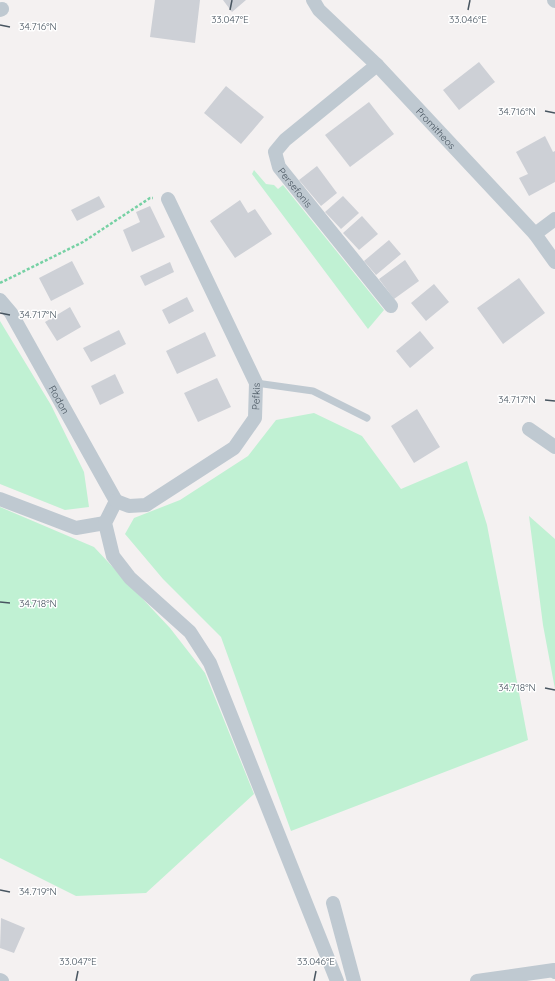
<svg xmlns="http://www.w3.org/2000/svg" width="555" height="981" viewBox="0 0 555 981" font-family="Quicksand,sans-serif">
<rect width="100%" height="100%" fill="#f4f1f1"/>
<path fill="#c0f1d3" d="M254,170L266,184L274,185L278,189L283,185L384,310L368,329L252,174Z
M0,321L51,405L84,472L89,507L65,510L0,484Z
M314,413L362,436L401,489L467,461L487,525L528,740L291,831L221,637L163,579L125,534L134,518L180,500L248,456L276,420Z
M0,507L94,547L170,628L205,673L254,794L146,893L76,896L0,858Z
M529,516L555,539V689L543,625Z"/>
<path fill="#cdd0d6" d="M155,0H200L195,43L150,37Z
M223,0H246L232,12Z
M479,62L495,82L459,110L443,90Z
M226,86L264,117L241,144L204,113Z
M369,102L394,134L350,167L325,135Z
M545,136L553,152L555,151V182L529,196L519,178L528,174L516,152Z
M317,166L337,193L321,206L299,180Z
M99,196L105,207L77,221L71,210Z
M343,196L359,213L341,229L325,212Z
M240,200L248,213L255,209L272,234L235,258L210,221Z
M150,206L165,237L132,252L123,230L140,222L136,212Z
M362,216L378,234L359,250L343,233Z
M389,240L401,254L376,275L364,261Z
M405,260L419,281L394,299L379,279Z
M72,261L84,284L51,301L39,278Z
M170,262L174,272L145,286L140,276Z
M519,278L545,313L503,344L477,308Z
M434,284L449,302L426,321L411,303Z
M187,297L194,311L169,324L162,310Z
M70,307L81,327L57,341L45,322Z
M119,330L126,344L91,362L83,348Z
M420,331L434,348L410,368L396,351Z
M205,332L216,356L177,374L166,351Z
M115,374L124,393L100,405L91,386Z
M217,378L231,407L198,422L184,393Z
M417,409L440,447L414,463L391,426Z
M1,918L25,928L14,953L0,948Z"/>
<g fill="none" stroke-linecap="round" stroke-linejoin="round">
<path stroke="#76d1a4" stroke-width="2.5" stroke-dasharray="3 2" stroke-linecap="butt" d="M0,283L83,242L150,198H153"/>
<path stroke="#bfc9d1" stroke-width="7" d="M256,383L313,391L367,418"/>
<g stroke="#bfc9d1" stroke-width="14">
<path id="s1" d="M313,0L319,10L377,65L535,234L555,262"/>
<path d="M554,0L555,1"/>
<path d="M0,10L2,9"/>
<path id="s2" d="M377,65L285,140L275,152L279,167L391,306"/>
<path d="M535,234L555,219"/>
<path id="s3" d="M0,300L11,313L116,501"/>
<path d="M529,429L555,447"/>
<path d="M0,499L76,528L105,523"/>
<path d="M116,501L105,523L113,556L130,578L190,632L210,663L337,981"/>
<path id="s4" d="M116,501L129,506L146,505L234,448L255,418L256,383L168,199"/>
<path d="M333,903L354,981"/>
<path d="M0,980L2,981"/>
<path d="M477,981L554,970L555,972"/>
</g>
</g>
<path fill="none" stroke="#485560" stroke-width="1.5" d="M230,10L232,0M468,10L470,0M0,25L10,27M545,111L555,113M0,313L10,315M545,400L555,401M0,602L10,603M545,688L555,690M0,890L10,892M76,981L78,971M314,981L316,971"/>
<g text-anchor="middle" stroke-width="3" stroke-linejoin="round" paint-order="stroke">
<g font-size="10" fill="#485560" stroke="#fff">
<text dy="4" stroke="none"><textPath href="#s1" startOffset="178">Promitheos</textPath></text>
<text dy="4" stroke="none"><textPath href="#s2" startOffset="176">Persefonis</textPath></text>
<text dy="4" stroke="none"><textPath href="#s4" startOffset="194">Pefkis</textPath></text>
<text dy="4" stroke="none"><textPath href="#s3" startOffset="116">Rodon</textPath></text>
</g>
</g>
<g font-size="10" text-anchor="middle" fill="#485560" stroke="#fff" stroke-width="3" stroke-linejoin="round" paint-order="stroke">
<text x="230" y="23">33.047°E</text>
<text x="468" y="23">33.046°E</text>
<text x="38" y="30">34.716°N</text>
<text x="517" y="115">34.716°N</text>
<text x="38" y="318">34.717°N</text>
<text x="517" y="403">34.717°N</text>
<text x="38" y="607">34.718°N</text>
<text x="517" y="691">34.718°N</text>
<text x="38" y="895">34.719°N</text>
<text x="78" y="965">33.047°E</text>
<text x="316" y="965">33.046°E</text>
</g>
</svg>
